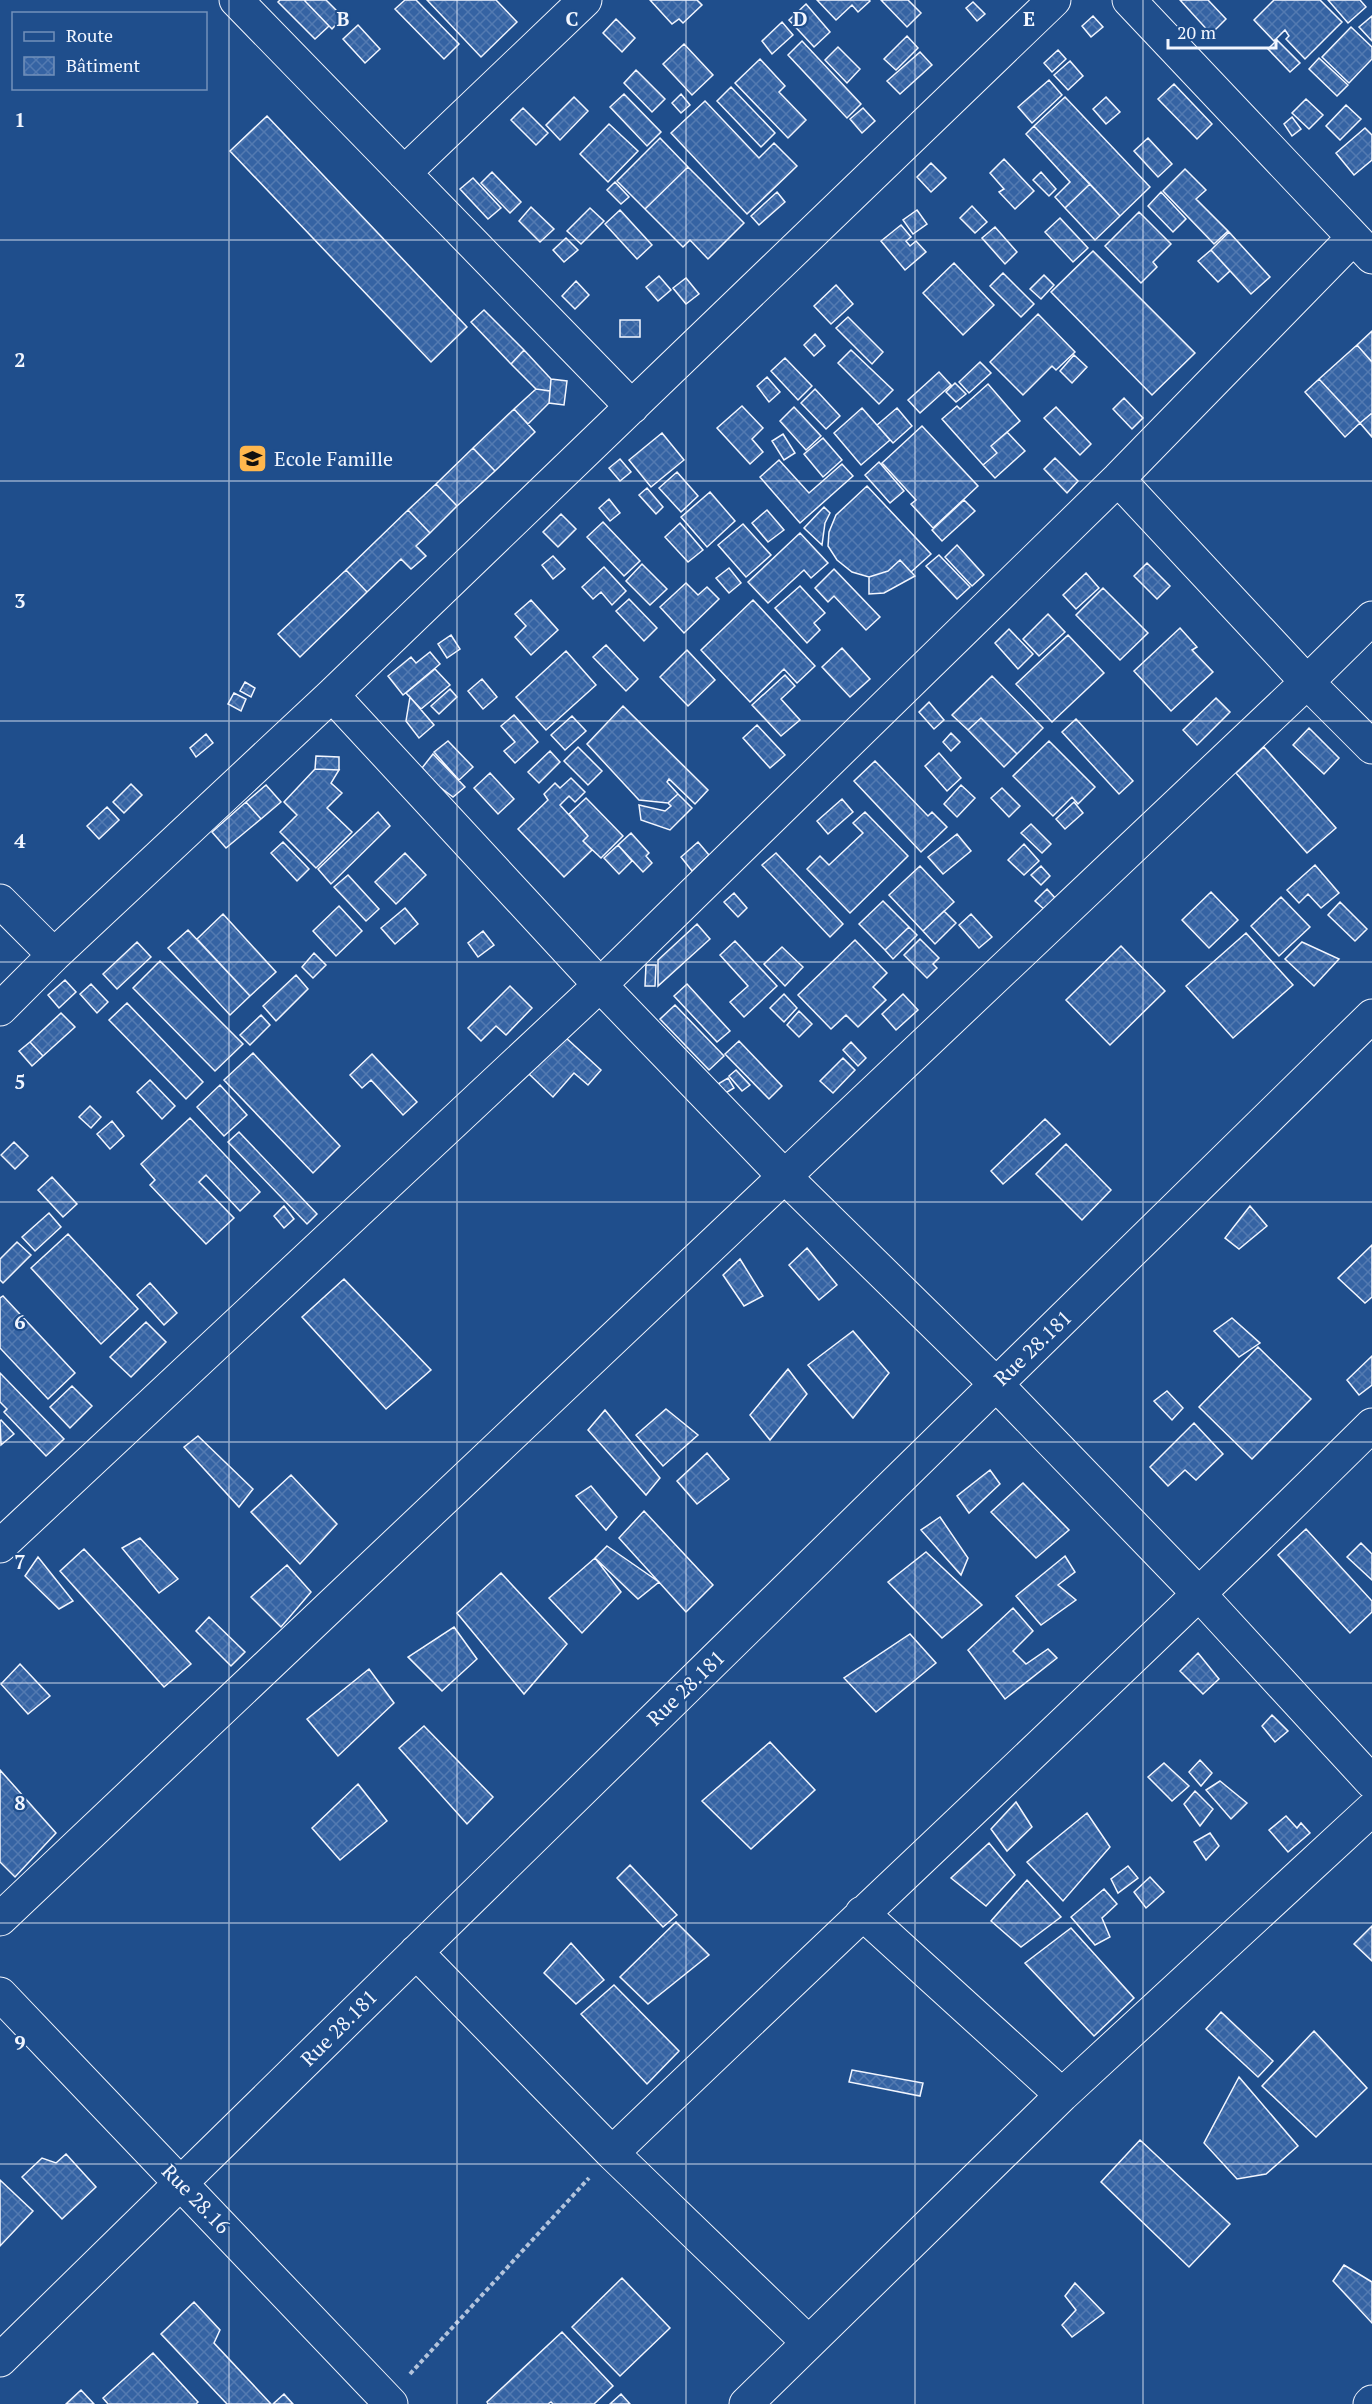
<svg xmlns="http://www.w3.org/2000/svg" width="1372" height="2404" viewBox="0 0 1372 2404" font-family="'PT Serif',serif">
<defs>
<pattern id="building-cross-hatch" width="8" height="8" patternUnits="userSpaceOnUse" patternTransform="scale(1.5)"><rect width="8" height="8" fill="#3563a3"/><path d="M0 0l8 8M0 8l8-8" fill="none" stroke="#537ab1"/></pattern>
</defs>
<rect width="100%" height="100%" fill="#1f4e8c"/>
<path fill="url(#building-cross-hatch)" stroke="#f2f6ff" stroke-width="1.5" d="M280,0H304L329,26L315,39L278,2Z
M304,0H326L343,17L332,29Z
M405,0H416L459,44L444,59L395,9Z
M427,0H496L517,22L481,57Z
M650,0H697L702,5L683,23L679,19L672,24Z
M817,0H869L870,1L858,12L852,5L836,20Z
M881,0H908L921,13L907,27Z
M1180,0H1208L1226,19L1211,34Z
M1274,0H1320L1342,22L1305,59L1286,39L1289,36L1285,30L1274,41L1254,20Z
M1328,0H1360L1366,7L1348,23Z
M973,2L985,14L977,21L966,8Z
M806,4L830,32L814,47L789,20Z
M1093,16L1103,27L1091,37L1082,26Z
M1372,16V41L1359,27Z
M616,19L635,38L622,52L603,33Z
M782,22L793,35L772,54L762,41Z
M358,25L380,49L365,63L343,39Z
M1351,27L1372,47V59L1349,83L1322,57Z
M907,36L918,48L896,70L884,59Z
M1277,40L1300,63L1290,72L1268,49Z
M802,41L861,104L847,118L788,55Z
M684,44L713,75L692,95L663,64Z
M838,47L860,69L847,83L825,60Z
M1058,50L1066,59L1052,72L1044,63Z
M920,52L932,65L900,94L887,81Z
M1319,58L1348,85L1337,96L1309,69Z
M760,59L785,86L779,92L806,120L788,138L735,83Z
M1070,61L1083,76L1068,90L1054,75Z
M636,70L665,99L652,112L624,83Z
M1049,80L1062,95L1032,123L1018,107Z
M1174,84L1212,124L1197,139L1158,99Z
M731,87L775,133L761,147L717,101Z
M624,94L661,132L647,146L610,107Z
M681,94L690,105L681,113L672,103Z
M574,97L588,111L560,140L546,125Z
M1065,97L1150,187L1120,216L1034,126Z
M1106,97L1120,112L1106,124L1093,109Z
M1306,99L1323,115L1309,129L1292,113Z
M705,101L759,158L774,143L797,166L747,214L671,133Z
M1346,105L1361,119L1340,140L1326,126Z
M523,108L548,133L536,145L511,120Z
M863,108L875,121L862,133L850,119Z
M267,116L467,327L431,362L230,151Z
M1292,117L1301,129L1292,136L1284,124Z
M609,124L638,151L608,182L580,154Z
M1034,126L1090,184L1065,208L1055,197L1070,182L1026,134Z
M1365,128L1372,135V160L1354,175L1336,153Z
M660,138L688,167L645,209L617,181Z
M1148,138L1172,164L1158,177L1134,151Z
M1004,159L1034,191L1015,209L999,192L1004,189L990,173Z
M931,163L946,178L931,192L917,177Z
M688,167L744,223L708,259L690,240L683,247L645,209Z
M1185,169L1206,190L1196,199L1228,231L1214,244L1163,191Z
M492,172L521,202L510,213L481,183Z
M1041,172L1056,189L1049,196L1033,180Z
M473,178L501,208L488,219L460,189Z
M615,182L629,197L621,204L607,190Z
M1090,184L1120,216L1095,240L1065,208Z
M777,192L785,202L759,225L751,216Z
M1161,192L1186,219L1173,232L1148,206Z
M972,206L987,222L975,233L960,218Z
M531,207L554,229L540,242L519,221Z
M590,208L604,221L581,244L567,231Z
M620,210L652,245L637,259L605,224Z
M917,210L927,224L913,234L903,220Z
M1139,212L1171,244L1153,262L1157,267L1141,283L1105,246Z
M1060,218L1088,248L1073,262L1045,232Z
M901,225L911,237L906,241L910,246L916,241L926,252L905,270L881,241Z
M995,227L1017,252L1005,264L982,238Z
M1229,232L1270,277L1251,294L1211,250Z
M566,238L578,250L564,262L553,250Z
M1211,250L1230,271L1218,282L1198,261Z
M1093,251L1195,353L1152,395L1051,292Z
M954,263L994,305L963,335L923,293Z
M1003,273L1034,304L1021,317L990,286Z
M1044,275L1054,285L1041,299L1030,289Z
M659,276L671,290L658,301L646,287Z
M686,278L699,294L686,304L673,288Z
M576,281L589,295L575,309L562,296Z
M836,285L853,304L831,324L814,306Z
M484,310L524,350L511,364L471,322Z
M1038,314L1075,352L1056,370L1052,366L1023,395L990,362Z
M848,317L883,352L872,364L836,328Z
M620,320H640V337H620Z
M1372,331V362L1357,345Z
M815,334L825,346L814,356L804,345Z
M1357,345L1372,362V413L1360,423L1319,379Z
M524,350L551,379L550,391L536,389L511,364Z
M851,350L893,390L879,404L838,363Z
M1074,355L1087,367L1072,383L1060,371Z
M785,358L812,386L798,400L771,371Z
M980,362L991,373L969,393L959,382Z
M939,372L951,385L920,413L908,400Z
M767,377L780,392L769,402L757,386Z
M551,379L567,381L564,405L549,403Z
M1319,379L1360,423L1345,437L1305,392Z
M955,383L966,394L956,402L946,392Z
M988,384L1020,421L991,446L997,453L983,465L942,419L957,406L960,409Z
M536,389L550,391L549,403L528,424L514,409Z
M815,389L840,416L826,429L801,403Z
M1124,398L1143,418L1132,429L1113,409Z
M742,406L763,428L752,439L763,452L750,464L717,428Z
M794,407L821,436L806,450L780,421Z
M1056,407L1091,444L1080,455L1044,418Z
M862,408L890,440L861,465L834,433Z
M897,408L912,426L893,443L877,425Z
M514,409L535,432L495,471L473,448Z
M1372,413V437L1360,423Z
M922,426L978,486L933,528L911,504L916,500L882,463Z
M1007,432L1025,451L995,478L983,465L997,453L991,446Z
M662,433L684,460L651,487L629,460Z
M783,434L795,453L784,460L772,441Z
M823,438L842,460L823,477L804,454Z
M473,448L495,471L457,506L436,484Z
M1055,458L1078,481L1067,493L1044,469Z
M620,459L631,472L620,481L609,468Z
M779,460L809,493L842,464L853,476L800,523L760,477Z
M879,462L904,491L890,503L865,475Z
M677,472L698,496L681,512L659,488Z
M436,484L457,506L430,533L408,510Z
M867,486L931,554L911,572L900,560L888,571L869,577L852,572L837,560L828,546L829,532L836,515Z
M647,488L663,507L656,514L639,495Z
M710,492L735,521L707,547L681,517Z
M609,499L620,513L610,521L599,508Z
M964,500L975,511L942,541L932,530Z
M824,507L830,513L825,523L822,545L804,528Z
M408,510L430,533L416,546L426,556L411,569L401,559L367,592L346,570Z
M767,510L784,530L768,542L752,523Z
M561,514L576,529L558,547L543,532Z
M603,522L640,561L624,576L587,537Z
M680,523L703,550L688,562L665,537Z
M743,524L771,555L746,577L718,545Z
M800,533L828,563L811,578L804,570L768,603L748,582Z
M957,545L984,575L972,586L945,557Z
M939,555L970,587L957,599L926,566Z
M553,556L565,569L553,579L542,565Z
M900,560L915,576L884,593L869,594V577L888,571Z
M1147,563L1170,586L1157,599L1134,576Z
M642,564L667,589L650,605L626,581Z
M604,567L626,591L612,605L601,592L593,599L582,587Z
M729,568L741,583L729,593L716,578Z
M834,569L880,617L866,630L834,596L828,602L815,588Z
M346,570L367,592L300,657L278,634Z
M1086,573L1099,588L1076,609L1063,595Z
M686,583L698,595L707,587L719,599L684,633L660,607Z
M800,586L825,613L814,623L820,630L807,643L775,608Z
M1103,588L1148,633L1120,660L1076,615Z
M629,599L657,628L644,641L616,611Z
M531,600L558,630L531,655L515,637L526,626L515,614Z
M753,600L815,666L797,683L784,669L750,702L701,650Z
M1048,614L1065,632L1039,656L1023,639Z
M1180,628L1197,647L1192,650L1213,672L1171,711L1134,671Z
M1009,629L1033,654L1018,669L995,643Z
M451,635L460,649L447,658L438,644Z
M1068,635L1104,673L1052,722L1016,684Z
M606,645L638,679L626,691L593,657Z
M842,648L870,679L850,697L822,667Z
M687,650L715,680L688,706L660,677Z
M566,651L596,685L546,730L516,697Z
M430,652L440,664L403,695L388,676L411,657L416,663Z
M435,669L450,685L421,709L406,693Z
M785,675L795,686L781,699L800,720L781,736L752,705Z
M992,676L1043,728L1017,754L981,718L968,730L952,715Z
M482,679L497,697L483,709L468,691Z
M245,682L255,688L251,697L240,691Z
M450,689L457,697L439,714L431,706Z
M234,693L246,699L241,711L228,704Z
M410,697L434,725L419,738L406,721Z
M1216,698L1230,712L1197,745L1183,730Z
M929,702L944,720L934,729L919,712Z
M623,706L708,790L695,804L669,779L667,782L678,794L668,803L639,800L587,744Z
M514,715L538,742L515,763L504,751L515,742L501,726Z
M572,716L586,731L565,750L551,735Z
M981,718L1017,754L1004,767L968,730Z
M1076,719L1133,781L1119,794L1062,732Z
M757,725L785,755L770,768L743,738Z
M1309,728L1339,758L1324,774L1293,745Z
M951,733L960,742L951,751L943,742Z
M206,734L213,743L196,757L190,748Z
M448,741L473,767L459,780L434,752Z
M1049,741L1095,787L1078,804L1072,797L1053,816L1013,776Z
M578,747L602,771L588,785L564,761Z
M1264,747L1336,828L1307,853L1236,773Z
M550,751L560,762L539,783L528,772Z
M939,753L961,778L947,791L925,766Z
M433,754L465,787L453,797L437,785L422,768Z
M316,756L339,757V770L315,769Z
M875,761L928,816L932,812L947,827L921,852L854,781Z
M315,769L339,770L331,783L342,793L327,808L352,832L316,868L280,832L297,815L284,802Z
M490,773L514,799L498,814L474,788Z
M571,778L585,792L575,802L569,796L560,805L588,836L583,841L592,850L564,877L518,829L548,800L544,794L555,783L560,788Z
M131,784L142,795L124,813L113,802Z
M266,785L281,802L261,819L246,802Z
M961,785L975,798L957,817L944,804Z
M1002,788L1020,806L1009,817L991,798Z
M678,794L692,808L670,830L641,820L639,805L665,811L671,806L668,803Z
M586,798L623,836L601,858L583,841L588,836L569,814Z
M842,799L853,812L828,834L817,821Z
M246,802L261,819L226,848L212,832Z
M1074,802L1083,813L1065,829L1056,819Z
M107,807L119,820L99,839L87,826Z
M378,812L390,826L331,884L318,869Z
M865,812L908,856L850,913L807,869L820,856L829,865L863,833L853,823Z
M1031,824L1051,844L1042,853L1021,833Z
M631,833L649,853L646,856L652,863L643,872L618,845Z
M957,834L971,851L943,874L928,857Z
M283,842L309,869L297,881L271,853Z
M698,842L709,855L692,871L681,857Z
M1024,844L1039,861L1024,875L1008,860Z
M618,845L632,861L619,874L604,858Z
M405,853L426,875L396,904L375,882Z
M776,853L843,924L830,937L762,865Z
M1315,865L1339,893L1321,908L1308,894L1299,903L1287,890Z
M920,866L954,902L923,931L889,895Z
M1041,866L1050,876L1041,885L1031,875Z
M348,875L379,909L366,921L334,887Z
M1047,889L1056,899L1045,910L1035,901Z
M1211,892L1238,920L1209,948L1182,920Z
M734,893L747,908L738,917L724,902Z
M1281,897L1310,927L1279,956L1251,926Z
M883,901L909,927L885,950L859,924Z
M1340,902L1367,929L1355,941L1328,915Z
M339,906L362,931L336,956L313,931Z
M405,908L418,924L395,944L381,928Z
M944,911L956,923L935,944L923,931Z
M223,914L276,972L250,996L197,939Z
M971,914L992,937L979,948L959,925Z
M697,924L710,939L658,986V960Z
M909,927L917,935L893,959L885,950Z
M188,930L250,996L230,1015L168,948Z
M483,931L494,945L478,957L468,943Z
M1246,933L1293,985L1233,1038L1186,986Z
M920,939L939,958L933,964L937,968L927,978L904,955Z
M855,940L887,973L873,987L886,1000L858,1027L846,1015L831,1029L798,995Z
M735,941L777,986L744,1017L730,1002L748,986L720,955Z
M137,942L151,957L117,989L103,974Z
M1302,942L1339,959L1314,986L1285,959Z
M1121,946L1165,991L1110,1045L1066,1000Z
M782,947L803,967L785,986L764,964Z
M314,953L326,965L313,978L302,967Z
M160,961L243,1044L215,1071L133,988Z
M646,965H656L655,986H645Z
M296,975L308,989L276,1021L263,1006Z
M65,980L76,992L59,1008L48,995Z
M91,984L108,1002L97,1013L80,994Z
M687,984L730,1031L717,1042L674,996Z
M510,986L532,1008L506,1035L496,1026L481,1041L468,1028Z
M784,994L797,1008L784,1022L770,1008Z
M903,994L918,1010L896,1030L882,1014Z
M127,1003L203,1082L186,1099L109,1020Z
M675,1005L724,1056L709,1070L660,1019Z
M799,1011L812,1024L799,1037L787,1025Z
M61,1013L75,1027L43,1056L30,1042Z
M261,1015L270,1025L250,1045L240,1035Z
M564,1036L601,1070L588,1085L574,1073L553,1097L529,1074Z
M739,1041L782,1086L769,1099L725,1054Z
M30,1042L43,1056L32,1066L19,1051Z
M851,1042L866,1058L858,1066L843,1050Z
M253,1053L340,1146L313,1173L224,1080Z
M372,1054L417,1102L403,1115L371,1080L362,1088L350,1075Z
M843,1058L855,1070L833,1093L820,1081Z
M736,1070L750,1085L742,1091L729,1076Z
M728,1078L734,1088L724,1094L718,1084Z
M150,1080L175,1106L162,1119L137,1092Z
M220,1085L247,1115L224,1136L197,1107Z
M90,1106L101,1117L91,1128L79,1117Z
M190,1118L260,1192L240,1211L206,1175L199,1182L234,1218L206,1244L150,1185L155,1180L141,1164Z
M1045,1119L1060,1134L1003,1184L991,1171Z
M112,1121L124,1136L110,1149L97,1134Z
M239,1132L317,1214L307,1224L228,1142Z
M14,1142L28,1156L15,1169L1,1155Z
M1066,1144L1111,1190L1082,1220L1036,1174Z
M52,1177L77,1204L63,1217L38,1190Z
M284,1206L294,1219L284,1228L274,1216Z
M1250,1206L1267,1226L1239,1249L1225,1238Z
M49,1213L61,1227L35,1251L22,1237Z
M68,1234L138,1309L101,1344L31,1268Z
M17,1242L31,1255L3,1283L0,1280V1259Z
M1372,1245V1297L1365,1303L1338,1278Z
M807,1248L837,1285L819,1300L789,1265Z
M740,1259L763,1296L744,1306L723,1275Z
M344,1279L431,1370L386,1409L302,1317Z
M150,1283L177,1313L164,1325L137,1295Z
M3,1296L75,1373L48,1399L0,1348V1298Z
M1232,1318L1260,1343L1239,1357L1214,1331Z
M146,1322L166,1342L131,1377L110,1357Z
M853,1331L889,1373L853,1418L808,1365Z
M1258,1347L1311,1399L1252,1459L1199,1407Z
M1372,1356V1385L1359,1395L1347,1380Z
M788,1369L807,1394L770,1440L750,1415Z
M0,1373L64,1439L46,1456L4,1412L7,1409L0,1402Z
M72,1386L92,1406L70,1428L50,1407Z
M1167,1391L1183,1408L1172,1420L1154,1401Z
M666,1409L698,1435L663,1466L636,1435Z
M605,1410L660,1478L646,1495L588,1430Z
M1,1420L14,1434L1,1445L0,1421Z
M1194,1423L1223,1454L1196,1480L1185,1470L1168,1486L1150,1467Z
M198,1436L253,1489L239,1507L184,1447Z
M707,1453L729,1479L697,1504L677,1481Z
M990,1470L1000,1484L969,1513L957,1496Z
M291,1475L337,1524L300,1564L251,1512Z
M1023,1483L1069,1530L1036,1558L991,1512Z
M591,1486L617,1517L606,1530L576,1496Z
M644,1511L713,1585L686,1612L619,1538Z
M940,1517L968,1558L961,1575L921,1530Z
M1306,1529L1372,1601V1612L1350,1633L1278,1555Z
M140,1538L178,1579L159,1593L122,1548Z
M1361,1543L1372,1554V1580L1347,1557Z
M607,1546L659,1582L638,1599L595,1558Z
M84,1549L191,1664L164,1687L60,1571Z
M926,1552L982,1605L942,1638L888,1582Z
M1065,1556L1075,1572L1058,1585L1076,1600L1041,1625L1016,1596Z
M38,1557L73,1601L59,1609L25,1576Z
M595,1558L621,1592L582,1633L549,1598Z
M287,1565L311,1592L281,1627L251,1597Z
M501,1573L567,1644L524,1694L457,1613Z
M1013,1608L1033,1631L1013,1651L1026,1664L1048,1649L1057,1658L1005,1699L968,1650Z
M209,1617L245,1652L231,1666L196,1631Z
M454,1627L477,1659L442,1691L408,1657Z
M910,1634L936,1663L876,1712L844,1678Z
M1198,1653L1219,1679L1203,1694L1180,1671Z
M20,1664L50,1696L28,1714L1,1684Z
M369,1669L394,1703L338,1756L307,1719Z
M1272,1715L1288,1731L1275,1742L1262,1726Z
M424,1726L493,1797L467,1824L399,1748Z
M770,1742L815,1790L751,1849L702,1801Z
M1200,1760L1212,1773L1201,1786L1189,1772Z
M1164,1763L1189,1786L1172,1801L1148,1777Z
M0,1770L56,1833L15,1877L0,1862Z
M1220,1781L1247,1803L1231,1819L1206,1790Z
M358,1784L387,1821L340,1860L312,1828Z
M1195,1791L1213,1809L1200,1826L1184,1804Z
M1016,1802L1032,1827L1007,1851L991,1829Z
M1087,1813L1110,1847L1063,1901L1027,1862Z
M1286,1816L1297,1828L1301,1823L1310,1833L1288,1852L1269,1830Z
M1210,1833L1219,1846L1206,1860L1194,1842Z
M989,1843L1015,1875L986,1906L951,1878Z
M630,1865L677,1915L663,1927L617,1878Z
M1128,1866L1138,1878L1118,1893L1111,1879Z
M1150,1877L1164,1892L1146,1908L1134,1892Z
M1027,1880L1061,1917L1021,1947L991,1921Z
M1104,1889L1117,1904L1102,1918L1110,1937L1095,1945L1071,1917Z
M676,1922L709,1955L648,2004L620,1977Z
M1372,1926V1961L1354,1944Z
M1071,1928L1134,1998L1094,2036L1025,1963Z
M571,1943L604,1980L576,2004L544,1973Z
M614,1985L679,2051L647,2084L581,2014Z
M1221,2012L1273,2061L1258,2077L1206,2029Z
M1314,2031L1367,2088L1316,2137L1262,2086Z
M852,2070L923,2083L920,2096L849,2082Z
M1239,2077L1298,2146L1266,2174L1237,2179L1204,2143Z
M1140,2140L1230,2224L1189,2267L1101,2182Z
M66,2154L96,2187L62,2219L22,2177L42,2158L56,2163Z
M0,2180L33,2211L0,2246Z
M1344,2265L1372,2282V2323L1333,2281Z
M622,2278L670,2328L620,2376L572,2327Z
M1075,2283L1104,2313L1072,2337L1062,2325L1076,2310L1065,2296Z
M194,2302L220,2330L214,2343L271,2404H227L161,2334Z
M562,2332L613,2386L594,2404H553L551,2402L548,2404H488L487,2402Z
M153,2353L198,2402L196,2404H108L103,2398Z
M81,2390L94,2404H66Z
M284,2394L293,2404H273Z
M621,2394L630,2404H610Z"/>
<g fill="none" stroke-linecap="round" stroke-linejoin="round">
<defs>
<path id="minor" d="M236,0L632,407
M1129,0L1372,257
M404,173L585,0
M1118,479L1307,682L1372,747
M332,695L600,985L784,1176L996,1384L1200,1595L1372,1782
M0,901L54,955
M0,1009L54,955L332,695L1054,0
M0,1546L600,985L1118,479L1353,238
M862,1913L1062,2095
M0,1919L1307,682L1372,618
M416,1952L612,2153L808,2342
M0,1994L391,2404
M612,2153C865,1910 1123,1671 1372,1425
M0,2360L1372,1016
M746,2404L1062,2095L1372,1809"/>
<path id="tertiary" d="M1370,2404L1372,2402"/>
</defs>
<use href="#minor" stroke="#f2f6ff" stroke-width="35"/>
<use href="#tertiary" stroke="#f2f6ff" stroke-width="35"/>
<path stroke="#b3c4dc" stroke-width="4" stroke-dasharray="4.5 3" stroke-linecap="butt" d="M410,2374L589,2178"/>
<use href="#minor" stroke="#1f4e8c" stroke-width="33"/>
<use href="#tertiary" stroke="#1f4e8c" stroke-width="33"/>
</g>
<path fill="none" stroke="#f2f6ff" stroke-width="1.5" stroke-opacity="0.55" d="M229,0V2404M457,0V2404M686,0V2404M915,0V2404M1143,0V2404M0,240H1372M0,481H1372M0,721H1372M0,962H1372M0,1202H1372M0,1442H1372M0,1683H1372M0,1923H1372M0,2164H1372"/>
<defs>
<symbol id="school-square" viewBox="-11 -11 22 22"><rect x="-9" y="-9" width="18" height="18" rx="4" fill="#ffb74d" stroke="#1f4e8c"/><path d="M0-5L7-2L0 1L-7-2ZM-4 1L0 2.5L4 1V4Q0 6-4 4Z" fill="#111"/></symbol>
</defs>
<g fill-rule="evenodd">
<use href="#school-square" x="236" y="442" width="33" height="33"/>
</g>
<g text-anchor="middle" stroke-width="4.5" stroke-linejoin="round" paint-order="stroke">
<g font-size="20" fill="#f2f6ff" stroke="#1f4e8c" text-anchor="start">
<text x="274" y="466">Ecole Famille</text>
</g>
<g font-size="20" fill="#f2f6ff" stroke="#1f4e8c">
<text transform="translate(1033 1348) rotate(-44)" y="7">Rue 28.181</text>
<text transform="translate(686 1688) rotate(-44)" y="7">Rue 28.181</text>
<text transform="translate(339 2028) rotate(-45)" y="7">Rue 28.181</text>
<text transform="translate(196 2199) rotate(46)" y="7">Rue 28.16</text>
</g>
</g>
<g font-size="20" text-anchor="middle" font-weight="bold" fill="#f2f6ff" stroke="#1f4e8c" stroke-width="4.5" stroke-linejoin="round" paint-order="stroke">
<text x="343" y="26">B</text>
<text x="572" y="26">C</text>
<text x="800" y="26">D</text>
<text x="1029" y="26">E</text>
<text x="20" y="127">1</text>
<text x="20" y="367">2</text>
<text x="20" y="608">3</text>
<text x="20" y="848">4</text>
<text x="20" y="1089">5</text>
<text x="20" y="1329">6</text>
<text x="20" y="1569">7</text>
<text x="20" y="1810">8</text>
<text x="20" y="2050">9</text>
</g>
<rect x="12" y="12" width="195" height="78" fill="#1f4e8c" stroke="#7391ba" stroke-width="1.5"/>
<rect x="24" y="32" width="30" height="9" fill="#1f4e8c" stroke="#7391ba" stroke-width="1.5"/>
<text x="66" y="42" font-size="18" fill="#f2f6ff">Route</text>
<rect x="24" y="57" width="30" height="18" fill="url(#building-cross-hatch)" stroke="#7391ba" stroke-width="1.5"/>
<text x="66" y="72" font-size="18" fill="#f2f6ff">Bâtiment</text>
<path d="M1168 39v9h108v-9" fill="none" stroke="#f2f6ff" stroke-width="3"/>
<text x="1177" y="39" font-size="18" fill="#f2f6ff" stroke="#1f4e8c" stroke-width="4.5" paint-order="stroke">20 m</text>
</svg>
